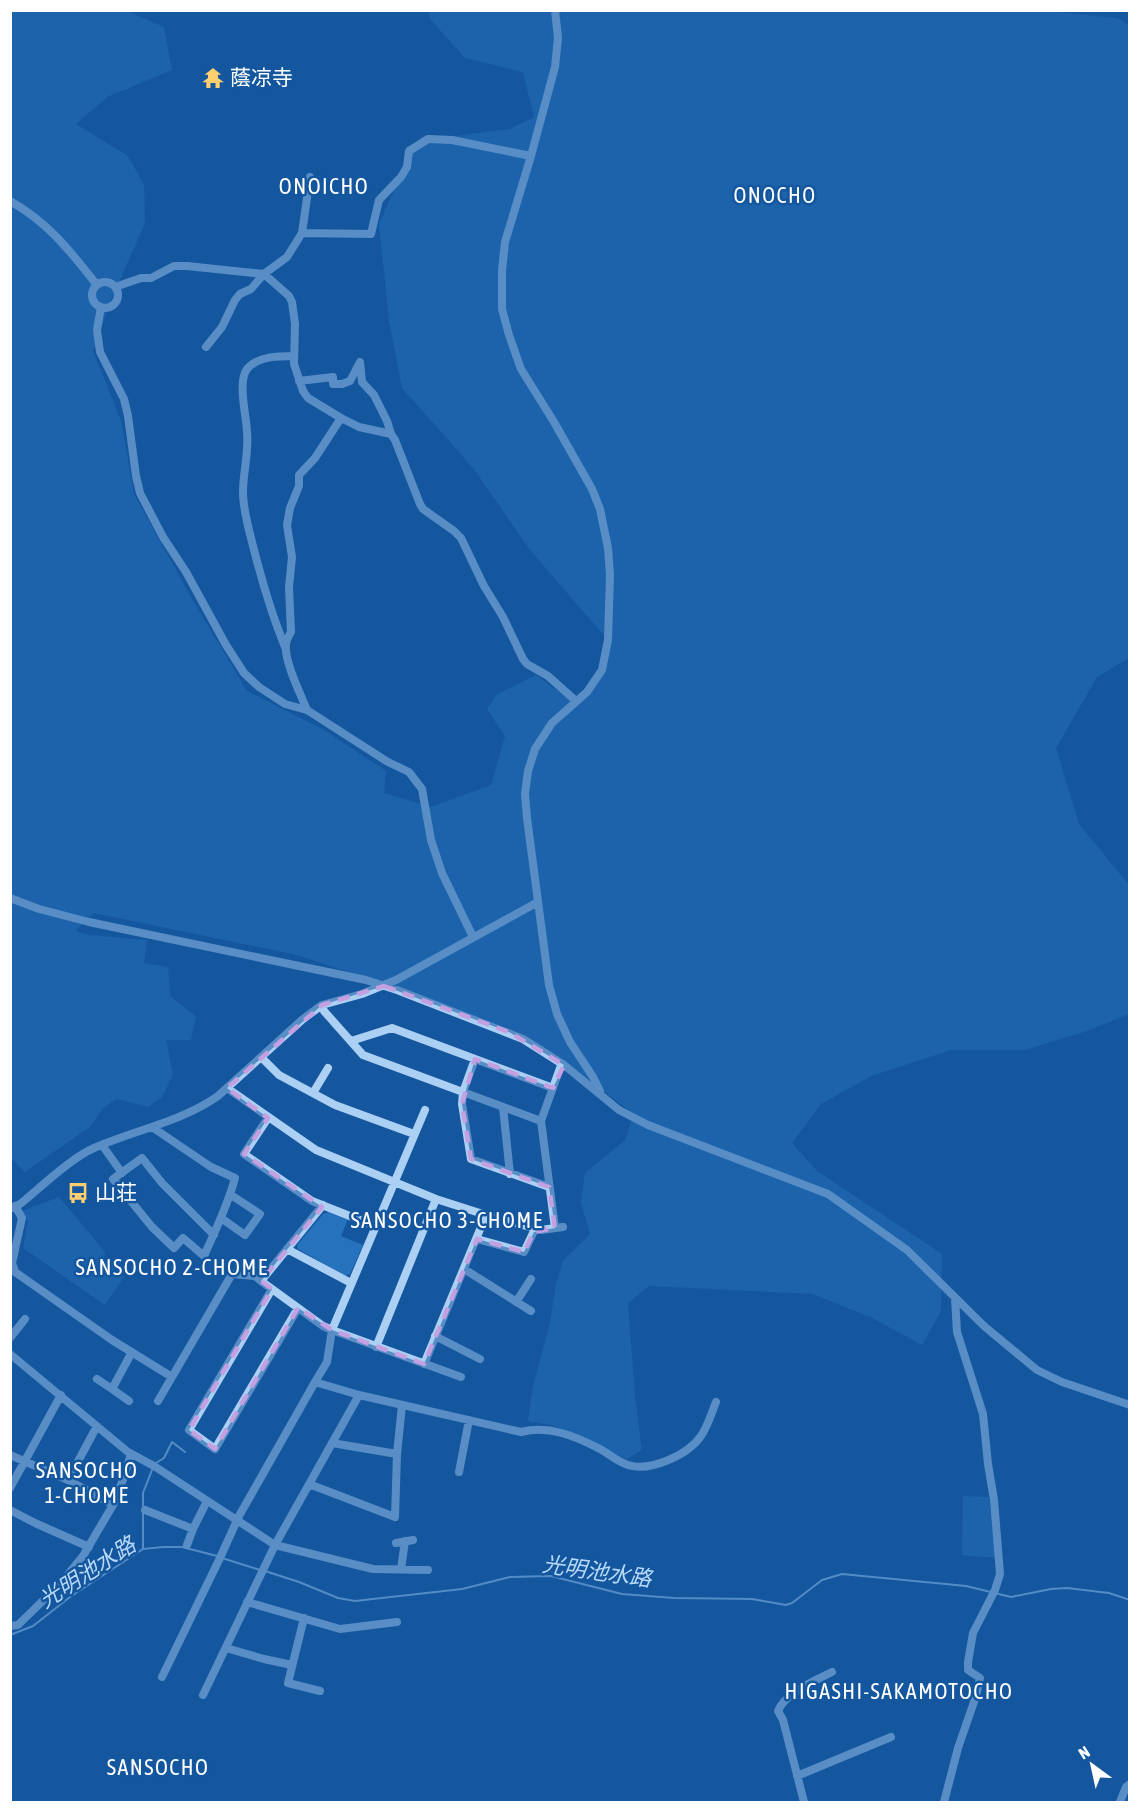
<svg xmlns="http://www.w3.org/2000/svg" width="1140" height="1813" viewBox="0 0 1140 1813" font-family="'Asap Condensed','Noto Sans JP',sans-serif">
<rect width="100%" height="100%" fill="#14579f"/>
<path fill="#2772bc" d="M1038,10L1117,18L1129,25V658L1097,677L1056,748L1079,824L1129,885V1014L1087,1031L1025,1050H951L871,1076L821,1104L792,1143L817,1171L942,1254L941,1311L922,1345L872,1318L813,1294L649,1286L628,1303L635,1397L642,1450L627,1459L555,1426L528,1421L533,1386L550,1323L556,1284L563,1261L590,1234L581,1203L585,1173L625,1140L634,1114L575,1070L514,1032L415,994L297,955L94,913L75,931L89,935L147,940L144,963L168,967L170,996L196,1017L191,1040H166L173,1074L162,1097L148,1107L117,1099L103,1108L91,1126L25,1172L11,1158L10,11H127L164,27L172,70L107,97L76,124L128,156L144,185L145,223L111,300L93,351L121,421L134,494L193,601L247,691L324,730L386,771L384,793L431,807L491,785L505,736L487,709L497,694L536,675L574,703L602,670L608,640L530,550L474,469L402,388L389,321L379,224L406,164L417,144L432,139L510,129L534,117L523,72L465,58L430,19L429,11Z
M59,1197L105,1252L104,1260L124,1277L105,1305L23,1248L28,1221L22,1211Z
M329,1212L348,1219L341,1236L363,1245L350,1274L345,1276L298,1249L297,1245L323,1214Z
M963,1496L989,1497L996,1558L962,1555Z"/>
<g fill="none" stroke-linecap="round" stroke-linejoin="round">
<path stroke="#9ecbf7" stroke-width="2" d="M156,1463L164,1458L172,1442L185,1452
M143,1549V1493L152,1470
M222,1558L260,1570
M265,1571L299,1582L338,1598L355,1601L462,1589L510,1577L551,1576L622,1594L674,1598L752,1599L786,1605L792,1603L822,1580L842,1574L966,1586L1011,1597L1051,1589L1067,1588L1109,1593L1130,1600
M10,1635L33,1626L70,1597L143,1549L163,1547H182L217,1556"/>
<path stroke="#acd0f4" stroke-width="8" d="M555,10L558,38L555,67L531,156L505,242L502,271V309L509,335L521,369L554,422L592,489L600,509L608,548L610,575L608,640L602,670L587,692L552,723L535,749L528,771L525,794L527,818L549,985L557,1014L570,1042L593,1077L600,1091
M10,201C49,223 70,251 97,285
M302,233L310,177
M92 295a13 13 0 1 1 26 0a13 13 0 1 1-26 0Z
M115,287L141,278H151L174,266H187L264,274L289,296L292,302L295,324L294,364L303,391L308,398L341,418L359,427L391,434L395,440L420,504L423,509L454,531L461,538L484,586L503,617L523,659L527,664L548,676L576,701
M101,307L97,330L100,352L124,399L128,416L136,476L140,493L163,537L186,572L226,645L244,673L259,687L285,704L307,710L388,762L409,772L422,789L431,840L442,873L473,937
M206,347L222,327L235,300L240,294L251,289L264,274L287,257L302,233L371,234L379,200L401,177L407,167L409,151L428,139L452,140L531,156
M299,381L333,377V384H342L350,381L360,362L362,382L374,395L387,421L391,434
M285,647C271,613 261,578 252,542C248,526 243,509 243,492C243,472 249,453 247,433C247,418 237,382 247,369C258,356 279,356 294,356
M307,710C301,695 284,661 286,645C286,640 289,636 291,632L289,587L292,557L287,525L290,508L299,486V475L315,458L341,418
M10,898L39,909L89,922L366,980L397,990L523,1039L564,1065L619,1110L648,1125L828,1194L907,1250L984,1326L1037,1370L1062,1382L1130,1405
M322,1005L324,1011L363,1055L541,1121L560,1068L564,1065
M351,1041L392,1028L553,1088
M261,1057L279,1075L335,1105L414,1134
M475,1059L463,1092L462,1104L471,1159L549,1187
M227,1088L316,1150L436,1199L486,1215L541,1230L563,1227
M313,1093L328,1068
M503,1107L510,1174
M268,1118L244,1154L312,1201L375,1226
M541,1121L555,1228
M152,1127L211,1167L235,1178C228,1205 215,1231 204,1256L183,1238L174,1248L152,1227L113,1179L142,1158L162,1183L214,1235
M102,1145L122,1173
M323,1205L261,1281L323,1326L332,1330L461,1377
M15,1206L22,1218L12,1263L15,1272L112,1340L172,1377L232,1274L255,1276L261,1281
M10,1209L20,1204C41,1187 71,1158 94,1148C135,1130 181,1122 218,1096L303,1019L322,1005L362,994L396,980L538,902
M221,1218L245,1235L260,1214L231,1195
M477,1239L524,1252L535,1229
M287,1249L351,1283
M464,1269L531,1311
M272,1289L189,1430L215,1449L298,1308
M516,1302L531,1279
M435,1336L480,1359
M10,1338L25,1319
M376,1347L436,1199
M10,1354L128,1452L154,1466L275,1545L359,1395L521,1432C549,1425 575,1436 600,1449C609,1454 618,1462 628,1465C650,1472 688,1455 701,1436C708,1426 711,1414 716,1402
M424,1364L486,1215
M97,1379L112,1389
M315,1382L327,1362L332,1330L425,1110
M129,1401L112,1389L132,1352
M158,1401L172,1377
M332,1443L397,1454
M10,1455L68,1480L113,1505
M459,1472L469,1420
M68,1480L97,1426
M309,1484L395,1517L397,1454L402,1405
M10,1488L61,1395
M10,1510L35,1523L89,1547
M145,1510L193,1529
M396,1543L413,1540
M187,1545L193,1529L207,1501
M401,1569L405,1541
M247,1602L340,1629L397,1622
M304,1618L288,1683L320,1691
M10,1626L18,1625L60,1584L83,1556L113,1505L124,1477L131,1454
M226,1648L264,1659L292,1665
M162,1677L219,1560L239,1516L315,1382L359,1395
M203,1695L275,1545L373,1569L428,1570
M797,1776L891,1737
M804,1802L783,1720L778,1711C785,1693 816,1680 832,1672
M944,1802L958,1748L976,1696L980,1678L968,1670V1662L973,1633L995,1590L1000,1574L994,1500L988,1464L983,1414L957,1332L955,1298
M1120,1802L1126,1787L1130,1784"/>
</g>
<path d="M0 0H1140V1813H0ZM384,986L509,1032L564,1065L553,1088L475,1059L462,1104L471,1159L549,1187L555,1228L534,1232L524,1252L477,1239L424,1364L332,1330L298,1308L215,1449L189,1430L272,1289L261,1281L322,1207L244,1154L268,1118L227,1088L322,1005Z" fill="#14579f" fill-opacity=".55" fill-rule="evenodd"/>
<path fill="none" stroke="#c4a0e2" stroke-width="4.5" stroke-dasharray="12 8" stroke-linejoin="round" d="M384,986L509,1032L564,1065L553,1088L475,1059L462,1104L471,1159L549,1187L555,1228L534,1232L524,1252L477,1239L424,1364L332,1330L298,1308L215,1449L189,1430L272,1289L261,1281L322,1207L244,1154L268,1118L227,1088L322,1005Z"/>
<defs>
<symbol id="temple-bare" viewBox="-9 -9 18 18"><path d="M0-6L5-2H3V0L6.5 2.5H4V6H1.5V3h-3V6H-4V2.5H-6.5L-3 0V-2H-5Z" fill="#ffce6e" stroke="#14579f" stroke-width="2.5" paint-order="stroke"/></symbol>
<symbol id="bus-bare" viewBox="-9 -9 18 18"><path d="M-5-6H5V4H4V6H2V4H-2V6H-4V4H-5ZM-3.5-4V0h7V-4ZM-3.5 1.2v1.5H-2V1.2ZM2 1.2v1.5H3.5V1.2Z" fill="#ffce6e" stroke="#14579f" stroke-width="2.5" paint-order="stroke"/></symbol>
</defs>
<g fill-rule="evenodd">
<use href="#temple-bare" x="198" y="63" width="30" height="30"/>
<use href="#bus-bare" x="63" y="1178" width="30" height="30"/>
</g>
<g text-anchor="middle" stroke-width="5" stroke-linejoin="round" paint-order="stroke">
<g font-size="21" fill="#fff" stroke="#14579f" text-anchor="start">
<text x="230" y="85">蔭凉寺</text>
<text x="95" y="1200">山荘</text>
</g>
<g font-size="22" letter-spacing="1.5" fill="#fff" stroke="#14579f">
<text x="324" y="194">ONOICHO</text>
<text x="775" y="203">ONOCHO</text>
<text x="447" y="1228">SANSOCHO 3-CHOME</text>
<text x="172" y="1275">SANSOCHO 2-CHOME</text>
<text x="87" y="1478">SANSOCHO<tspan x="87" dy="25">1-CHOME</tspan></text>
<text x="899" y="1699">HIGASHI-SAKAMOTOCHO</text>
<text x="158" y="1775">SANSOCHO</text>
</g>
<g font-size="22" font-style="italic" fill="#b8d9fa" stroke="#14579f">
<text transform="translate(597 1571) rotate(8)" y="8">光明池水路</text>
<text transform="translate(87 1572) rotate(-33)" y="8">光明池水路</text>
</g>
</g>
<rect width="1140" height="1813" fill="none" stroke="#ffffff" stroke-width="24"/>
<g transform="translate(1092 1765) rotate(327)" stroke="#14579f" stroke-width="4.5" paint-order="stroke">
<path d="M0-4.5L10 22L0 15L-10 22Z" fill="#ffffff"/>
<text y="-9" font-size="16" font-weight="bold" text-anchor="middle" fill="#ffffff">N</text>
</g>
</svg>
